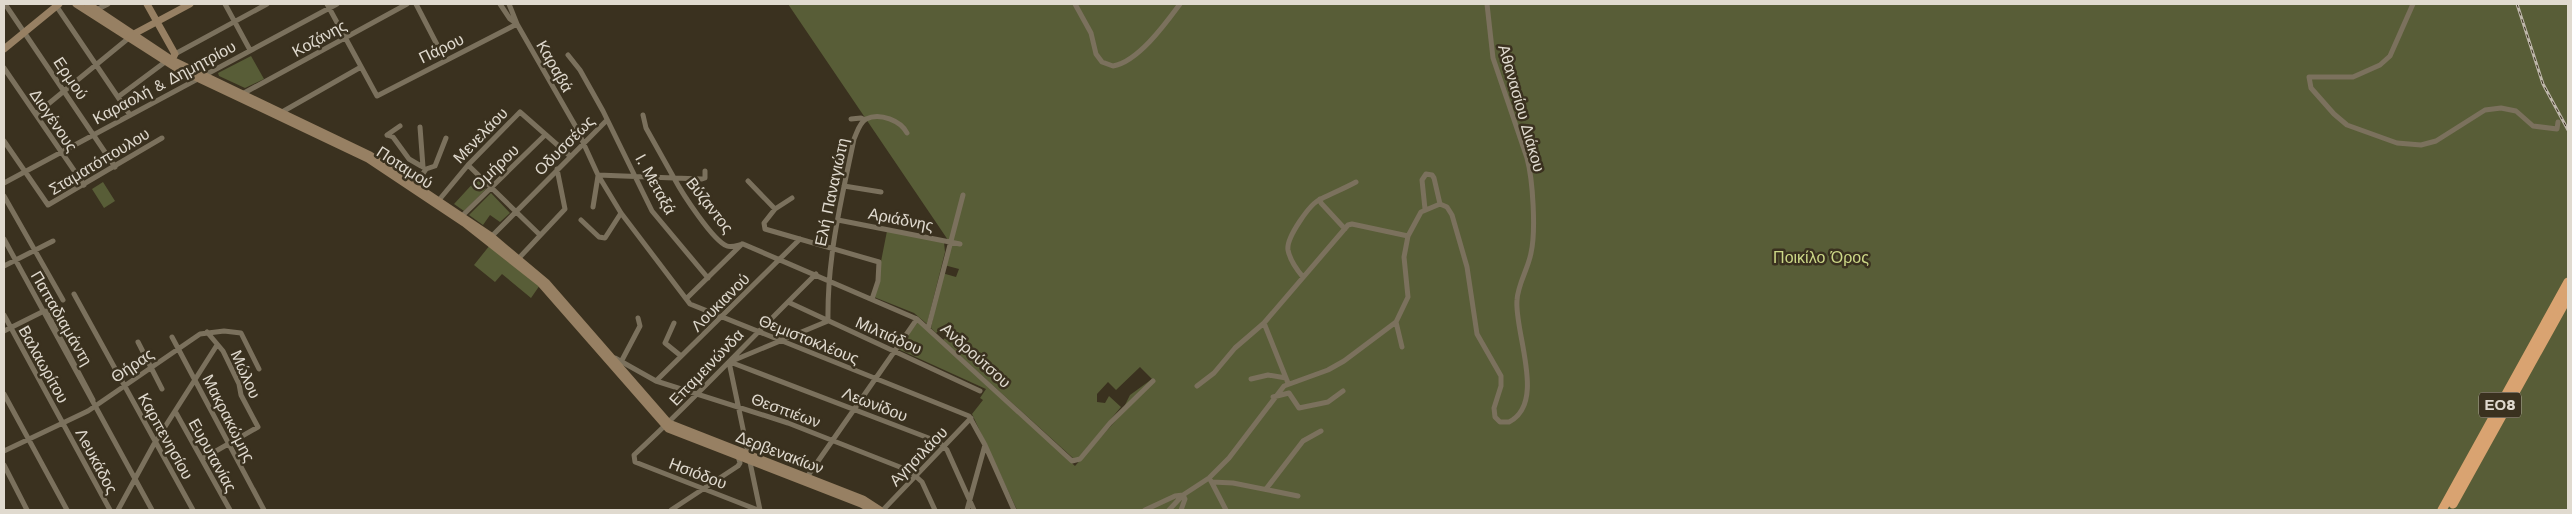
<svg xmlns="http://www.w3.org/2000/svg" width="2572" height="514" viewBox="0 0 2572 514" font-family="'Work Sans',sans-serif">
<rect width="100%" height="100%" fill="#3a311f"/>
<path fill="#585d37" d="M788,4H2568V510H1017L972,414L983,400L980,398L986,389L898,349L918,322L1075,466L1119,417L1130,395L1152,379L1140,367L1116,390L1108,382L1097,394V402L1105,403L1109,396L1121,407L1079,457L1074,459L943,340L953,330L949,322L936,333L931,328L942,273L956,277L959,269L944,265L950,243Z
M251,56L264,79L245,88L219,76L218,73Z
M477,179L486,189L464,211L454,204Z
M103,182L115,201L104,208L92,189Z
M491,193L510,213L500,222L490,215L483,225L469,215Z
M887,231L944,242L945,252L927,324L914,313L874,297Z
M490,245L540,285L531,298L502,274L495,282L474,265Z"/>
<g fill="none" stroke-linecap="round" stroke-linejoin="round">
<path stroke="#7b715d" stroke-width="5" d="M5,4L115,167
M225,4L250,50
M327,4L377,96L517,24
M416,4L445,60
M500,4L510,19L517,24
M509,4L517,24L576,127L598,175L621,213L690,304L969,416L985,445L1014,510
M1075,4L1091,33L1096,54L1102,62L1113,66C1138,62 1166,23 1180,4
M2413,4L2390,56L2380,65L2353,77H2309L2311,88L2334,114L2347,125L2397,143L2421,145L2436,141L2485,110L2501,108L2516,111L2533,126L2557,129L2558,122
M57,7L130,115
M96,10L108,4
M175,54L267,4
M568,55L580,70L603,111L652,211L708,278
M4,68L84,185
M244,93L407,4
M118,97L165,62
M282,112L361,67
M36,114L130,37
M643,115L646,128L674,178L702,179L705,178V171
M851,119L861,118L865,120
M420,127L423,167
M387,135L393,137L409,159L421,166
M387,135L400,126
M4,141L48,205L162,138
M468,165L540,235
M598,175L674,178C682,193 713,241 727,246C732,248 738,245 743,244
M748,181L775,209
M4,183L337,4
M416,184L426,169L435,166L446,138
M844,186L881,192
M4,196L63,300
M792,198L775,209L764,223L765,229L879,262L878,281L872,299
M1320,199L1321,203L1345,229
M439,200L468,165L520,112L570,156
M593,207L598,176
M1425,209L1422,180L1426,174L1432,175L1434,178L1440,204
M462,216L545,135
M581,220L599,237L605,238L621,213
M838,220L960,244
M490,238L606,121
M4,239L152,510
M743,244L917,319L1072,461L1080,459L1110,423L1153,381
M519,258L565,209L557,169
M4,266L53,241
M1303,277C1297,270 1290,260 1288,250C1286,238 1310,203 1321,199C1333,193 1345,188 1356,182
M74,294L193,510
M687,298L742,244
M788,302L980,391
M46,311L93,400
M4,315L110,510
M1396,322L1402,347
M674,323L665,343L681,356
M928,329L963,195
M4,331L42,312
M172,337L264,510
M138,342L162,389
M615,358L656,381L788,423L910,471L922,482L935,510
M732,361L828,321C827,257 841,202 854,139C857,133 859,123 866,119C880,112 901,121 907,133
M621,362L640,326L638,318
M729,362L760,510
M730,362L939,442L947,450L974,510
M1251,379L1268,375L1286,378
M656,381L800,239
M1288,383L1264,323L1348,225L1352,224L1408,236
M1197,386L1214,373L1235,348L1264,323
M4,394L67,510
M1273,397L1289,393L1299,408L1328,402L1343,391
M175,411L230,510
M4,451L88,411L200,334L224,331L241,333L259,369
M202,459L258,427L241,395L239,384L223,351L207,332
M4,465L27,510
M807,477L917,319
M1211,481L1226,510
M1212,482L1233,483L1298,496
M1266,489L1303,441L1321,431
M118,510L154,444L217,345
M671,510L738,466L740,463L738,456
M758,510L635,462L634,455C697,397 755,334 816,274
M883,510L971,418
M967,510L985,445
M1145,510L1175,496L1183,495L1185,499L1181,510
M1169,510L1183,495L1209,478L1229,458L1284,386L1328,370L1344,361L1396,322L1408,297L1404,257L1408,236L1421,212L1440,204L1447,207L1452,215L1467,267L1477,334L1501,376V386L1494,408L1495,417L1500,422H1509C1547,403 1514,332 1517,300C1518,284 1528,269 1531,253C1536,231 1533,180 1527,158L1493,58L1487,4"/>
<path stroke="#978063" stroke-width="7" d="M76,4L176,68L368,159L464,223L540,283L668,429L861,504L872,510
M88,4L172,60L370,155L491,236L547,283L669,423L863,499L880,510
M147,4L175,54L172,60
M132,35L190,4
M4,49L59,4"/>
<path stroke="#d9a371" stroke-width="9" d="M2453,504L2568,297
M2442,510L2568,282"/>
<defs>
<path id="rail" d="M2517,4L2543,84L2568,130"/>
</defs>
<use href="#rail" stroke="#beb7aa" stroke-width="3"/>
<use href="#rail" stroke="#3a311f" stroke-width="1" stroke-dasharray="4" stroke-linecap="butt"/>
</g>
<g text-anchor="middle" stroke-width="5" stroke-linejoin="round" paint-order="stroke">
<rect fill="#3a311f" stroke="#aea79a" stroke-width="1" x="2479" y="392.5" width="42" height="25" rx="4"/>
<g font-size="15" font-weight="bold" fill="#e0dacf">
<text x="2500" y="410">ΕΟ8</text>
</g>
<g font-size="16" fill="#e0dacf" stroke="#3a311f">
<text transform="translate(319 38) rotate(-29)" y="6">Κοζάνης</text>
<text transform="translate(441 48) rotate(-26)" y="6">Πάρου</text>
<text transform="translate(555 66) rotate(60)" y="6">Καραβά</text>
<text transform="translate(71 78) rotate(56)" y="6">Ερμού</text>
<text transform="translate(164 82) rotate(-28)" y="6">Καραολή &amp; Δημητρίου</text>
<text transform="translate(1522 108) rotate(74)" y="6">Αθανασίου Διάκου</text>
<text transform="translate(54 120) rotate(56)" y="6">Διογένους</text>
<text transform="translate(480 135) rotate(-46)" y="6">Μενελάου</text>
<text transform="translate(564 145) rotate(-45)" y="6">Οδυσσέως</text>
<text transform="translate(99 161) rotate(-31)" y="6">Σταματόπουλου</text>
<text transform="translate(405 167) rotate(33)" y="6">Ποταμού</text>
<text transform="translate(495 167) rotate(-44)" y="6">Ομήρου</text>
<text transform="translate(656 184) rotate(61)" y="6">Ι. Μεταξά</text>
<text transform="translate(831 192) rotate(-78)" y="6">Ελή Παναγιώτη</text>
<text transform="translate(710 205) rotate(52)" y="6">Βύζαντος</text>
<text transform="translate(901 219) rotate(11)" y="6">Αριάδνης</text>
<text transform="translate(720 302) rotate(-45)" y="6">Λουκιανού</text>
<text transform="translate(62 318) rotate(60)" y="6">Παπαδιαμάντη</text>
<text transform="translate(889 335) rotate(24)" y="6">Μιλτιάδου</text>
<text transform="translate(809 339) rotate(22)" y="6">Θεμιστοκλέους</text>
<text transform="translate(976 355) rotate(42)" y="6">Ανδρούτσου</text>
<text transform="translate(44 364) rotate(61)" y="6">Βαλαωρίτου</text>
<text transform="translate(132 365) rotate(-34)" y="6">Θήρας</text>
<text transform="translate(706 367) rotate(-46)" y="6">Επαμεινώνδα</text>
<text transform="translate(246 374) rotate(66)" y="6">Μώλου</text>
<text transform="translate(875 404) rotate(21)" y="6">Λεωνίδου</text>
<text transform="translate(786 410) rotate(20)" y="6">Θεσπιέων</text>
<text transform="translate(229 418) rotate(63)" y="6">Μακρακώμης</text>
<text transform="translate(166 436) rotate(61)" y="6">Καρπενησίου</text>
<text transform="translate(780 452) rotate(21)" y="6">Δερβενακίων</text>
<text transform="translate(213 455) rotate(61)" y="6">Ευρυτανίας</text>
<text transform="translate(918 456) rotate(-46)" y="6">Αγησιλάου</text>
<text transform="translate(97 461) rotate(62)" y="6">Λeυκάδος</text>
<text transform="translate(698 473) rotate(21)" y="6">Ησιόδου</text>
</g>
<g font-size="16" fill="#ccd787" stroke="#3a311f">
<text x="1821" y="263">Ποικίλο Όρος</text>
</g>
</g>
<rect width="2572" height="514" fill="none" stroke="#e0dacf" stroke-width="10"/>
</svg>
